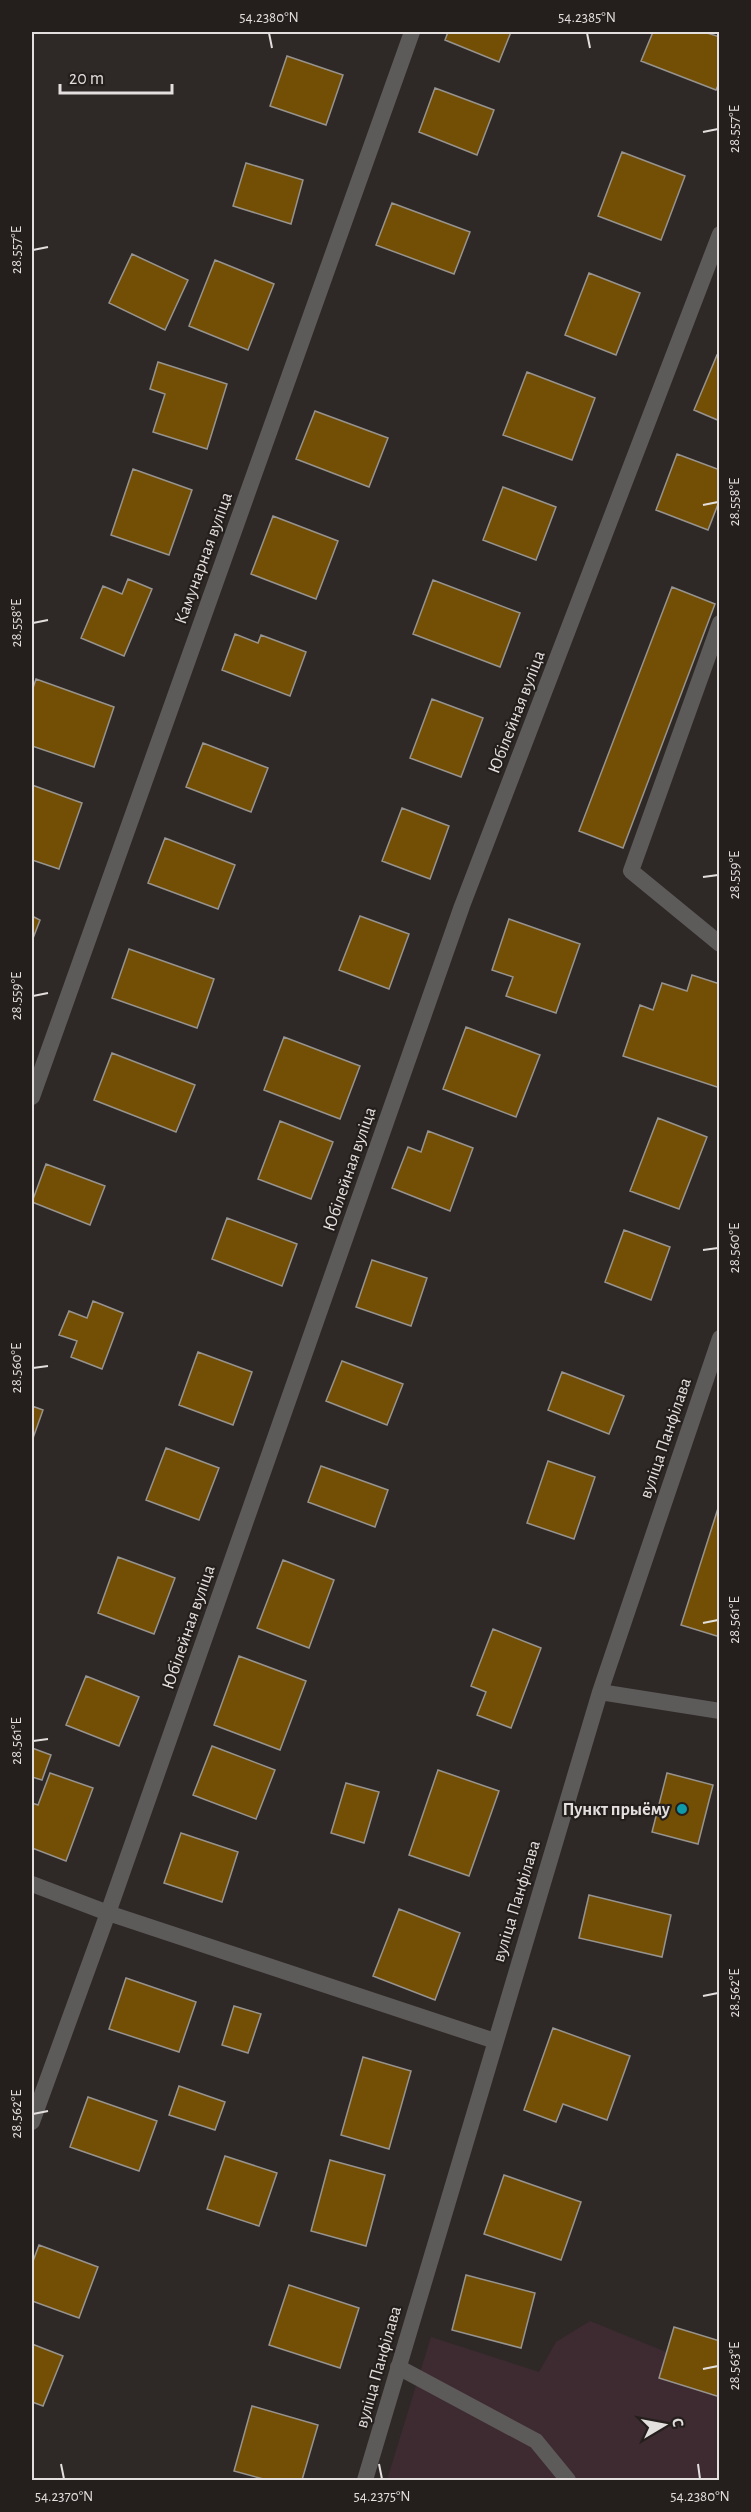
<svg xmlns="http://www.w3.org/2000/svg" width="751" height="2512" viewBox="0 0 751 2512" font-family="'Alegreya Sans',sans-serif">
<rect width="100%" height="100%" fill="#2e2927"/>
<path fill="#3e2b32" d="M590,2321L666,2352L674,2327L719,2341V2480H387L431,2337L539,2372L556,2342Z"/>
<path fill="#734f05" stroke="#97938e" stroke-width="1.5" d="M448,32H511L499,62L445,40Z
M653,32H704L720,37V81L716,90L641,61Z
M287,56L343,75L326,125L270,106Z
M435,88L494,110L477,155L419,132Z
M622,152L685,176L661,240L598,216Z
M246,163L303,180L291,224L233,206Z
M392,203L470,232L454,274L376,245Z
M132,254L188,280L165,330L109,303Z
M215,260L274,284L248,350L189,326Z
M589,273L640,293L616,355L565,335Z
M717,355L720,356V421L694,410Z
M158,362L227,384L207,449L153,432L165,394L150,389Z
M527,372L595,398L572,460L503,435Z
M315,411L388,438L369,487L296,459Z
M677,454L720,470V499L708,530L656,510Z
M133,469L192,490L169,555L111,535Z
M503,487L556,507L536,560L483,540Z
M273,516L338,541L316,599L251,574Z
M128,579L152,589L124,656L81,638L103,586L122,594Z
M433,580L520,613L500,667L413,634Z
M672,587L715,604L623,848L579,831Z
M235,634L258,643L261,635L306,652L290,696L222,670Z
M36,679L114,707L94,767L32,746V691Z
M432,699L483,718L461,777L410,758Z
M203,743L268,768L251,812L186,787Z
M32,785L82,803L59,869L32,860Z
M402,808L449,826L430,879L382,861Z
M165,838L235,865L218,909L148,883Z
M32,916L40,920L32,941Z
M360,916L409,934L389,989L339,970Z
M509,919L580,944L556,1013L506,996L513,977L492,970Z
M129,949L214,979L197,1028L112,998Z
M692,975L720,984V1088L623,1056L640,1005L653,1010L662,983L687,991Z
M466,1027L540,1055L516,1117L443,1089Z
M284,1037L360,1066L340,1119L264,1090Z
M112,1053L195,1085L176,1132L94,1100Z
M658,1118L707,1137L679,1209L630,1191Z
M280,1121L333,1142L311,1199L258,1179Z
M428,1131L473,1148L450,1211L392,1188L408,1147L421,1152Z
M46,1164L105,1186L90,1225L32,1202Z
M227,1218L297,1244L282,1286L212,1259Z
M624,1230L670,1247L651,1300L605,1282Z
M372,1260L427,1278L411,1326L356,1307Z
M93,1301L123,1313L102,1369L71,1357L77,1341L59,1335L69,1311L87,1318Z
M198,1352L252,1372L233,1425L179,1405Z
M342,1361L403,1384L387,1425L326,1401Z
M562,1372L624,1396L609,1434L548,1410Z
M32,1406L43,1410L32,1441Z
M166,1448L219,1468L199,1520L146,1500Z
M548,1461L595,1477L574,1539L527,1523Z
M321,1466L388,1490L375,1527L308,1502Z
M720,1502V1637L681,1625Z
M118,1557L175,1578L154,1634L98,1613Z
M283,1560L334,1580L309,1648L257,1628Z
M493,1629L541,1648L511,1728L477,1715L486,1692L471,1686Z
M239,1656L306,1681L280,1750L214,1725Z
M86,1676L139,1697L119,1746L66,1725Z
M212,1746L275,1770L256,1819L193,1795Z
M32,1748L51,1755L42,1780L32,1777Z
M438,1770L499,1791L469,1876L409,1855Z
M50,1773L93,1788L66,1861L32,1848V1803L38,1805Z
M667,1773L713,1785L698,1844L652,1832Z
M346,1783L379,1792L364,1843L331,1833Z
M181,1833L238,1852L222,1902L164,1883Z
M589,1895L671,1915L662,1957L579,1938Z
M399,1909L460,1933L435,2000L373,1976Z
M126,1978L196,2002L179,2052L109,2029Z
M234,2006L261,2014L248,2053L222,2045Z
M553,2028L630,2056L607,2120L563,2104L556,2122L524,2110Z
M363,2057L411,2071L389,2149L341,2135Z
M179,2086L225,2102L215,2130L169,2115Z
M88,2097L157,2121L139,2171L70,2147Z
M225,2156L277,2173L259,2226L207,2209Z
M330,2160L385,2175L366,2246L311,2231Z
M504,2175L581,2202L561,2260L484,2234Z
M39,2245L98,2267L79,2318L32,2301V2264Z
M466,2275L535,2293L521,2348L452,2330Z
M289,2285L359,2308L340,2368L269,2345Z
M674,2327L720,2341V2397L659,2378Z
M32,2344L63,2356L43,2406L32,2402Z
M252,2406L318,2425L302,2480H267L234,2471Z"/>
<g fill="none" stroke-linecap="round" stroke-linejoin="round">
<path stroke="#5d5a5a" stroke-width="16" d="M720,623L631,871L720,944
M398,2367L536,2441L568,2480"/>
<path stroke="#5d5a5a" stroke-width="16" d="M32,1097L412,32
M600,1692L720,1711
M32,1884L108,1913L495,2041
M32,2122L108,1913L462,906L720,234
M365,2480L600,1692L720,1338"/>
</g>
<path fill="none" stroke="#e3dfde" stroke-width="2" d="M269,33L272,48M587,33L590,48M703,132L718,129M33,250L48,247M703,505L718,502M33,623L48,620M703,877L718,875M33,996L48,993M703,1250L718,1248M33,1368L48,1366M703,1623L718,1620M33,1741L48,1739M703,1996L718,1993M33,2114L48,2111M703,2369L718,2366M61,2464L64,2479M379,2464L382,2479M698,2464L700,2479"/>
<circle fill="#0f9aa8" stroke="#241f1d" stroke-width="2" cx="682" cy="1809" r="6"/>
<g text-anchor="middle" stroke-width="4.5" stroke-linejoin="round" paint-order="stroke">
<g font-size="18" fill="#e3dfde" stroke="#241f1d">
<text transform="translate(203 558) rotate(-70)" y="6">Камунарная вуліца</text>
<text transform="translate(516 712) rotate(-69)" y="6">Юбілейная вуліца</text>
<text transform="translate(349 1169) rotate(-71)" y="6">Юбілейная вуліца</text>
<text transform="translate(665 1438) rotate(-71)" y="6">вуліца Панфілава</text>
<text transform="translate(188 1627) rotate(-71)" y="6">Юбілейная вуліца</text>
<text transform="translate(516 1901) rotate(-73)" y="6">вуліца Панфілава</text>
<text transform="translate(378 2367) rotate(-74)" y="6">вуліца Панфілава</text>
</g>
<g font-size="18" font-weight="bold" fill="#e3dfde" stroke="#241f1d" text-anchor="end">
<text x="670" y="1815">Пункт прыёму</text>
</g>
</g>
<rect width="751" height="2512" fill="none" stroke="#241f1d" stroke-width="66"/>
<g transform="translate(664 2425) rotate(80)" stroke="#241f1d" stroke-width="4.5" paint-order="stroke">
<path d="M0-4.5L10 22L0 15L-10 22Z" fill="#e3dfde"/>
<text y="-9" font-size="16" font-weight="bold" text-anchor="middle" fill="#e3dfde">С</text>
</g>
<path d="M60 84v9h112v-9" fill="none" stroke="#e3dfde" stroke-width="3"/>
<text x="69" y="84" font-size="18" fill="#e3dfde" stroke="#241f1d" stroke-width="4.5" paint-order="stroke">20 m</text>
<rect x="33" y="33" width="685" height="2446" fill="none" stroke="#e3dfde" stroke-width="2"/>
<g font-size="15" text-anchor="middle" fill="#e3dfde">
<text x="269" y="22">54.2380°N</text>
<text x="587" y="22">54.2385°N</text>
<text transform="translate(734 129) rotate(-90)" y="5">28.557°E</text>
<text transform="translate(16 250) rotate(-90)" y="5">28.557°E</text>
<text transform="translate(734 502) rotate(-90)" y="5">28.558°E</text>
<text transform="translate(16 623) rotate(-90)" y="5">28.558°E</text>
<text transform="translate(734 875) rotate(-90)" y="5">28.559°E</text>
<text transform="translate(16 996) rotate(-90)" y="5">28.559°E</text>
<text transform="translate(734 1248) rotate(-90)" y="5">28.560°E</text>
<text transform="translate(16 1368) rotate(-90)" y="5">28.560°E</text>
<text transform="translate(734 1620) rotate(-90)" y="5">28.561°E</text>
<text transform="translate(16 1741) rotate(-90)" y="5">28.561°E</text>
<text transform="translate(734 1993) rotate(-90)" y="5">28.562°E</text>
<text transform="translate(16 2114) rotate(-90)" y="5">28.562°E</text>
<text transform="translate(734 2366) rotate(-90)" y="5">28.563°E</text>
<text x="64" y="2501">54.2370°N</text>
<text x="382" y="2501">54.2375°N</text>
<text x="700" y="2501">54.2380°N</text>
</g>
</svg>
